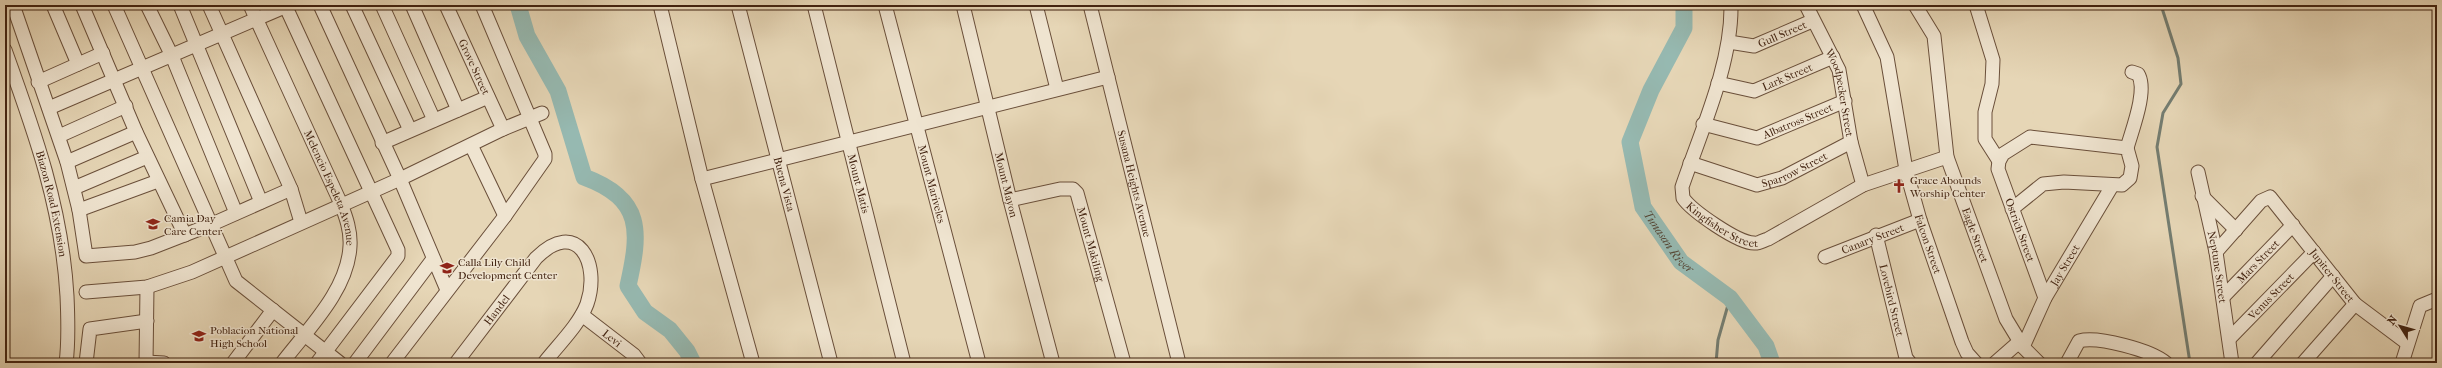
<svg xmlns="http://www.w3.org/2000/svg" width="2442" height="368" viewBox="0 0 2442 368" font-family="'IM FELL French Canon',serif">
<rect width="100%" height="100%" fill="#e6d6b6"/>
<filter id="stains"><feTurbulence type="fractalNoise" baseFrequency=".005" numOctaves="4"/><feColorMatrix values="0 0 0 0 .2 0 0 0 0 .09 0 0 0 0 .02 0 0 0 .5 -.17"/></filter>
<radialGradient id="worn" r=".72"><stop offset=".6" stop-color="#630" stop-opacity="0"/><stop offset="1" stop-color="#630" stop-opacity=".3"/></radialGradient>
<g fill="none" stroke-linecap="round" stroke-linejoin="round">
<path stroke="#747d71" stroke-width="3" d="M2161,5L2178,58L2181,84L2163,113L2157,147L2190,363
M1716,363L1718,340L1730,298"/>
<g stroke="#96b9b1" stroke-width="17">
<path d="M518,5L527,36L558,91L584,177C644,199 640,232 628,286L645,312L670,330L687,351L693,363"/>
<path id="s1" d="M1684,5V28L1651,90L1630,142L1643,207L1681,262L1730,298L1766,346L1772,363"/>
</g>
<defs>
<g id="minor">
<path d="M13,5L67,162L79,210L86,256L135,252L151,248L210,225L291,189"/>
<path d="M53,5L78,64"/>
<path d="M82,5L136,132L185,235"/>
<path d="M114,5L236,281L340,363"/>
<path d="M147,5L172,56L236,213"/>
<path d="M180,5L261,202"/>
<path d="M209,5L291,189L301,222"/>
<path id="s2" d="M250,5L341,204C346,217 351,231 350,246C348,290 308,329 282,363"/>
<path d="M285,5L398,250V256L317,363"/>
<path d="M320,5L400,179L447,290"/>
<path d="M352,5L410,130"/>
<path d="M382,5L434,120"/>
<path d="M412,5L458,110"/>
<path id="s3" d="M446,5L503,129"/>
<path d="M660,5L702,179L753,363"/>
<path id="s4" d="M738,5L831,363"/>
<path id="s5" d="M814,5L904,363"/>
<path id="s6" d="M885,5L979,363"/>
<path id="s7" d="M963,5L1010,200L1053,363"/>
<path d="M1036,5L1057,89"/>
<path id="s8" d="M1090,5L1179,363"/>
<path id="s9" d="M1731,5C1732,64 1701,131 1682,187L1683,198C1692,211 1738,243 1754,243C1758,244 1764,240 1768,239L1863,185L1947,157"/>
<path id="s10" d="M1806,5L1839,70L1851,142L1863,185"/>
<path id="s11" d="M1863,5L1887,57L1906,170L1920,220L1962,342L1967,353L1976,363"/>
<path id="s12" d="M1915,5L1934,36L1947,157L2006,319L2023,347L2039,363"/>
<path d="M1976,5L1993,60L1992,84L1985,112V139L1999,161"/>
<path id="s13" d="M1729,42L1754,46L1812,21"/>
<path id="s14" d="M5,50C35,133 62,208 67,296C68,318 69,341 66,363"/>
<path d="M38,82L103,53"/>
<path id="s15" d="M1718,83L1754,91L1833,57"/>
<path d="M49,108L289,5"/>
<path id="s16" d="M1703,124L1757,138L1845,101"/>
<path d="M59,136L126,106"/>
<path d="M382,143L488,97"/>
<path d="M471,145L505,216"/>
<path d="M2127,148C2132,130 2148,90 2138,74L2132,72"/>
<path d="M67,162L136,132"/>
<path id="s17" d="M1690,163L1757,185L1782,178L1851,142"/>
<path id="s18" d="M2198,172L2216,252L2232,363"/>
<path d="M702,179L1108,77"/>
<path d="M74,188L147,157"/>
<path d="M2202,196L2236,230"/>
<path id="s19" d="M1010,200L1060,189H1073L1077,193L1124,363"/>
<path id="s20" d="M2012,209L2043,184L2064,182L2122,185L2130,178L2132,166L2127,148L2030,137L2003,154L1999,161L1998,169L2045,298"/>
<path d="M79,210L158,181"/>
<path id="s21" d="M1876,235L1906,358L1910,363"/>
<path id="s22" d="M2216,252L2261,201L2270,197L2355,304L2407,343"/>
<path id="s23" d="M1825,257L1920,220"/>
<path d="M86,292L147,287L192,272L400,179L503,129L542,113"/>
<path id="s24" d="M2223,297L2293,225"/>
<path id="s25" d="M582,315L634,355L640,363"/>
<path id="s26" d="M2229,339L2314,252"/>
<path id="s27" d="M2023,347L2045,298L2112,186"/>
<path d="M146,362L164,363"/>
<path d="M86,363L90,329L147,321"/>
<path d="M146,363L147,287"/>
<path d="M233,363L273,310"/>
<path d="M355,363L433,259"/>
<path d="M392,363L505,216L545,159V154L482,5"/>
<path id="s28" d="M456,363L536,258C577,217 601,263 587,304C579,325 558,345 544,363"/>
<path d="M1995,363L2019,342"/>
<path d="M2067,363L2079,341C2098,336 2151,350 2166,363"/>
<path d="M2257,363L2333,276"/>
<path d="M2303,363L2355,304"/>
<path d="M2402,363L2420,306L2437,299"/>
</g>
</defs>
<use href="#minor" stroke="#6a4f3a" stroke-width="15"/>
<use href="#minor" stroke="#efe4d0" stroke-width="13"/>
</g>
<defs>
<symbol id="church-bare" viewBox="-9 -9 18 18"><path d="M-1.2-6h2.4v3.5h3.3v2.4h-3.3V6h-2.4V-.1h-3.3v-2.4h3.3Z" fill="#8f2418" stroke="#efe4d0" stroke-width="2.5" paint-order="stroke"/></symbol>
<symbol id="school-bare" viewBox="-9 -9 18 18"><path d="M0-5L7-2L0 1L-7-2ZM-4 1L0 2.5L4 1V4Q0 6-4 4Z" fill="#8f2418" stroke="#efe4d0" stroke-width="2.5" paint-order="stroke"/></symbol>
</defs>
<g fill-rule="evenodd">
<use href="#church-bare" x="1889" y="176" width="20" height="20"/>
<use href="#school-bare" x="143" y="214" width="20" height="20"/>
<use href="#school-bare" x="437" y="258" width="20" height="20"/>
<use href="#school-bare" x="189" y="326" width="20" height="20"/>
</g>
<g text-anchor="middle" stroke-width="3" stroke-linejoin="round" paint-order="stroke">
<g font-size="11" fill="#412210" stroke="#efe4d0">
<text dy="4" stroke="none"><textPath href="#s13" startOffset="56">Gull Street</textPath></text>
<text dy="4" stroke="none"><textPath href="#s3" startOffset="68">Grove Street</textPath></text>
<text dy="4" stroke="none"><textPath href="#s15" startOffset="73">Lark Street</textPath></text>
<text dy="4" stroke="none"><textPath href="#s10" startOffset="95">Woodpecker Street</textPath></text>
<text dy="4" stroke="none"><textPath href="#s16" startOffset="100">Albatross Street</textPath></text>
<text dy="4" stroke="none"><textPath href="#s17" startOffset="111">Sparrow Street</textPath></text>
<text dy="4" stroke="none"><textPath href="#s4" startOffset="185">Buena Vista</textPath></text>
<text dy="4" stroke="none"><textPath href="#s5" startOffset="184">Mount Matis</textPath></text>
<text dy="4" stroke="none"><textPath href="#s6" startOffset="185">Mount Mariveles</textPath></text>
<text dy="4" stroke="none"><textPath href="#s7" startOffset="185">Mount Mayon</textPath></text>
<text dy="4" stroke="none"><textPath href="#s8" startOffset="184">Susana Heights Avenue</textPath></text>
<text dy="4" stroke="none"><textPath href="#s2" startOffset="200">Melencio Espeleta Avenue</textPath></text>
<text dy="4" stroke="none"><textPath href="#s14" startOffset="161">Biazon Road Extension</textPath></text>
<text dy="4" stroke="none"><textPath href="#s9" startOffset="249">Kingfisher Street</textPath></text>
<text dy="4" stroke="none"><textPath href="#s20" startOffset="371">Ostrich Street</textPath></text>
<text dy="4" stroke="none"><textPath href="#s12" startOffset="241">Eagle Street</textPath></text>
<text dy="4" stroke="none"><textPath href="#s23" startOffset="51">Canary Street</textPath></text>
<text dy="4" stroke="none"><textPath href="#s19" startOffset="123">Mount Makiling</textPath></text>
<text dy="4" stroke="none"><textPath href="#s11" startOffset="249">Falcon Street</textPath></text>
<text dy="4" stroke="none"><textPath href="#s24" startOffset="50">Mars Street</textPath></text>
<text dy="4" stroke="none"><textPath href="#s27" startOffset="92">Jay Street</textPath></text>
<text dy="4" stroke="none"><textPath href="#s18" startOffset="97">Neptune Street</textPath></text>
<text dy="4" stroke="none"><textPath href="#s22" startOffset="178">Jupiter Street</textPath></text>
<text dy="4" stroke="none"><textPath href="#s26" startOffset="60">Venus Street</textPath></text>
<text dy="4" stroke="none"><textPath href="#s21" startOffset="67">Lovebird Street</textPath></text>
<text dy="4" stroke="none"><textPath href="#s28" startOffset="67">Handel</textPath></text>
<text dy="4" stroke="none"><textPath href="#s25" startOffset="38">Levi</textPath></text>
</g>
<g font-size="11" fill="#412210" stroke="#efe4d0" text-anchor="start">
<text x="1910" y="184">Grace Abounds<tspan x="1910" dy="13">Worship Center</tspan></text>
<text x="164" y="222">Camia Day<tspan x="164" dy="13">Care Center</tspan></text>
<text x="458" y="266">Calla Lily Child<tspan x="458" dy="13">Development Center</tspan></text>
<text x="210" y="334">Poblacion National<tspan x="210" dy="13">High School</tspan></text>
</g>
<g font-size="12" font-style="italic" fill="#564838" stroke="#efe4d0">
<text dy="4" stroke="none"><textPath href="#s1" startOffset="259">Tunasan River</textPath></text>
</g>
</g>
<rect width="2442" height="368" fill="none" stroke="#e6d6b6" stroke-width="20"/>
<rect x="6" y="6" width="2430" height="356" fill="none" stroke="#412210" stroke-width="2"/>
<rect x="10" y="10" width="2422" height="348" fill="none" stroke="#412210"/>
<g transform="translate(2400 326) rotate(307)" stroke="#efe4d0" stroke-width="3" paint-order="stroke">
<path d="M0-3L7 15L0 10L-7 15Z" fill="#412210"/>
<text y="-6" font-size="11" font-weight="bold" text-anchor="middle" fill="#412210">N</text>
</g>
<rect width="100%" height="100%" filter="url(#stains)"/>
<rect width="100%" height="100%" fill="url(#worn)"/>
</svg>
